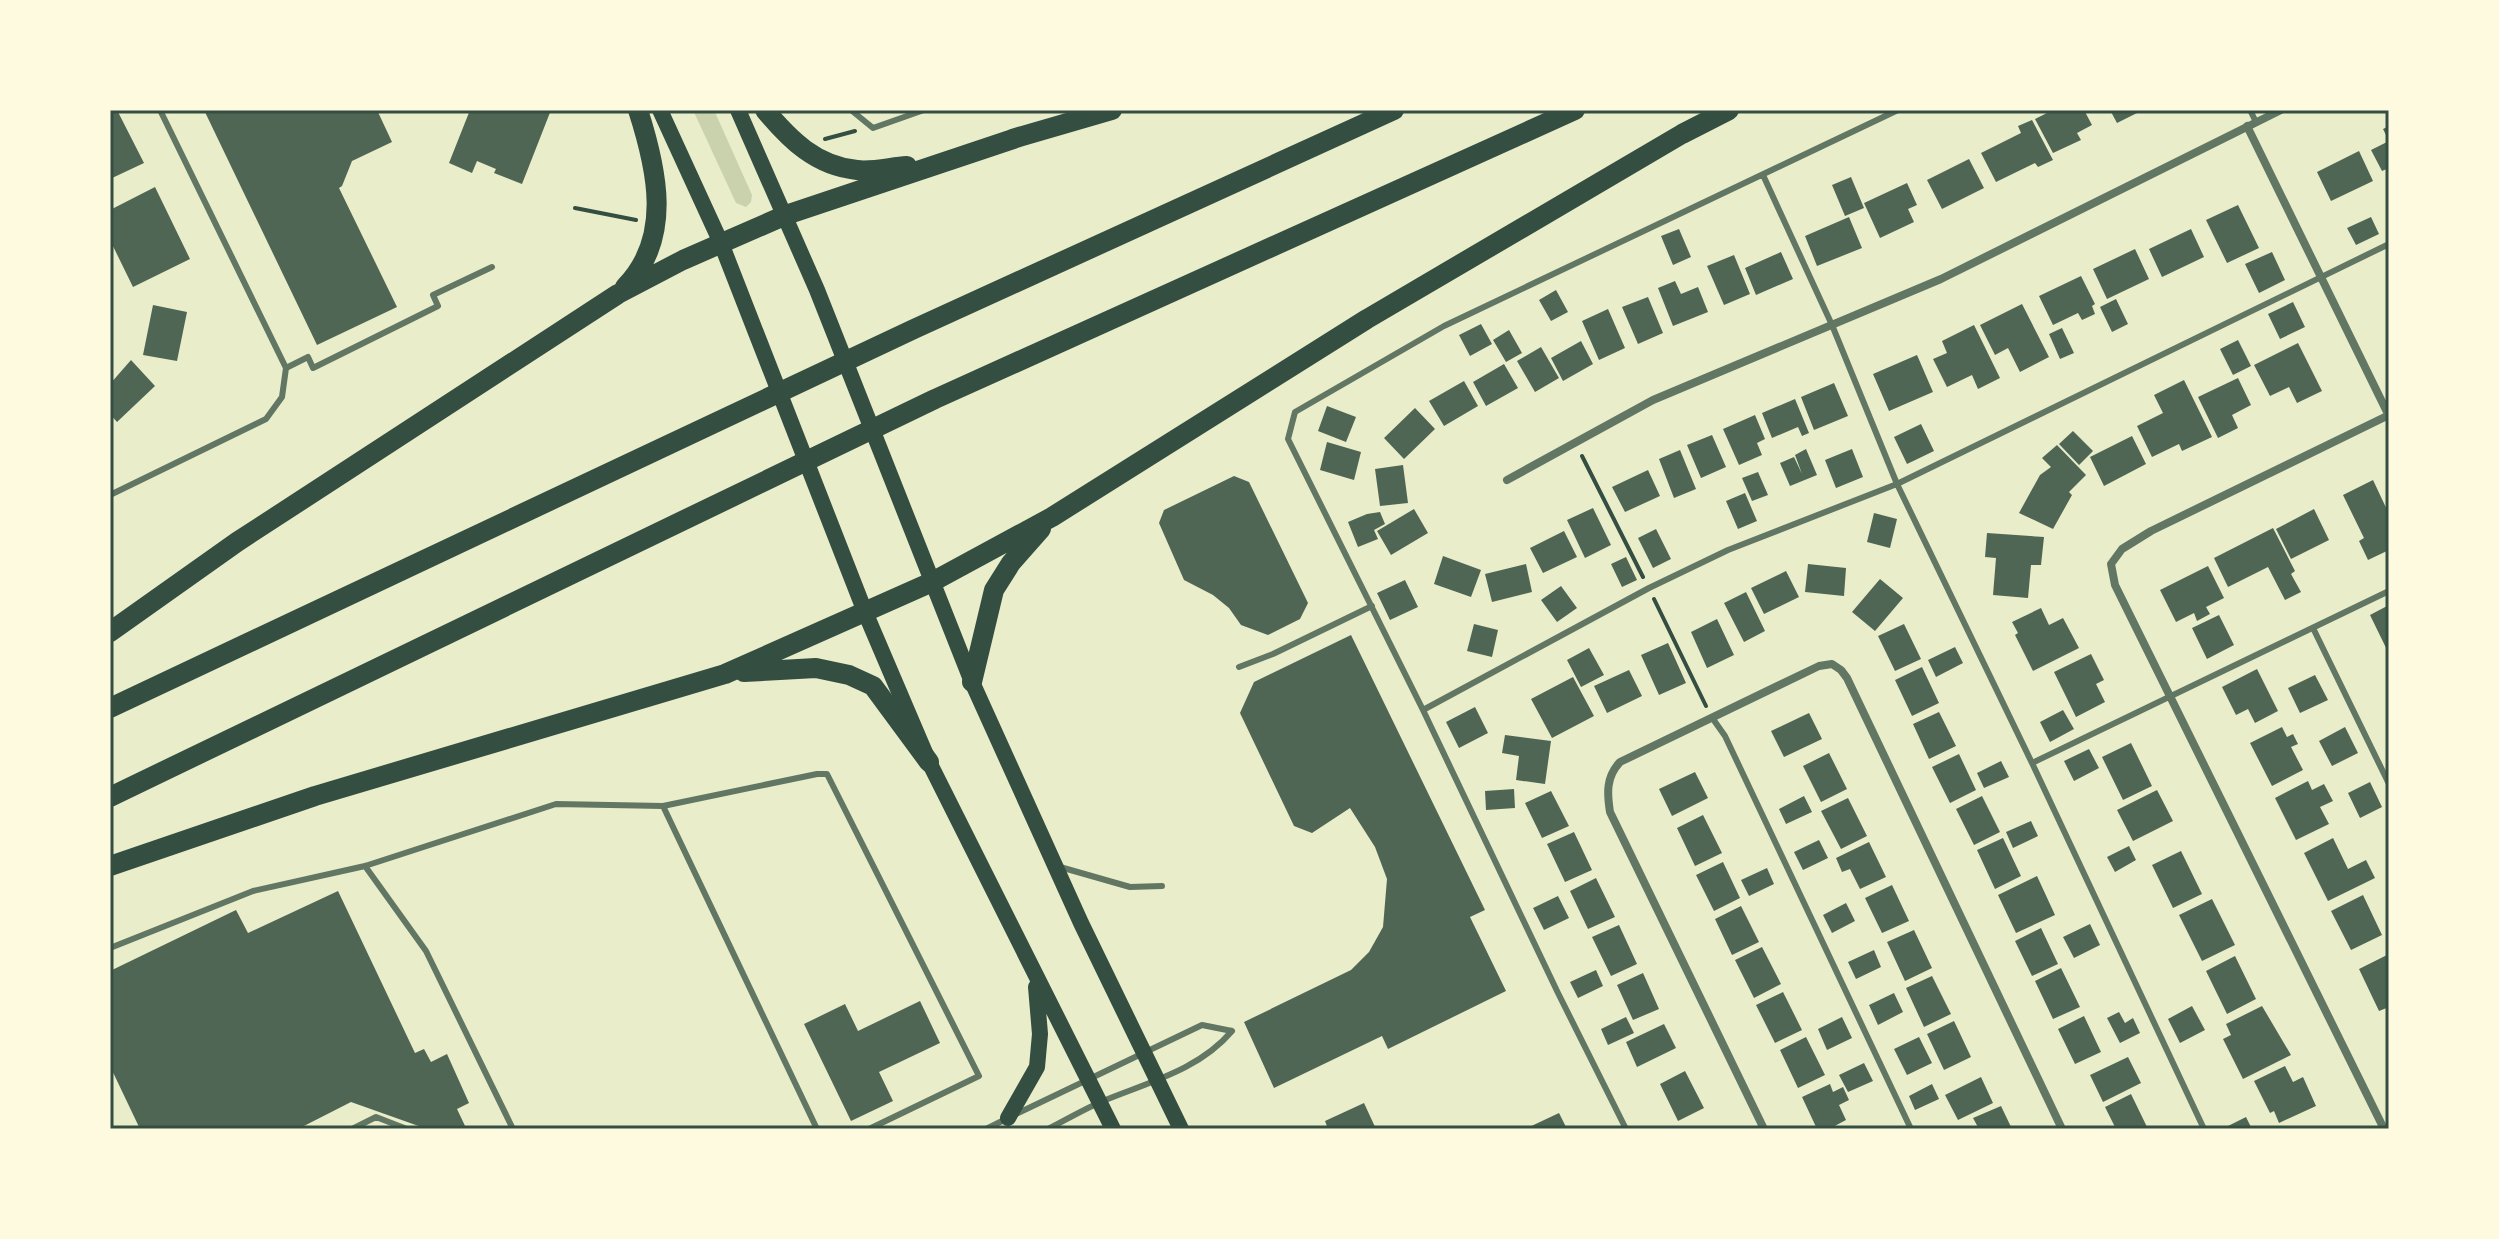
<svg xmlns="http://www.w3.org/2000/svg" width="2499" height="1239" viewBox="0 0 2499 1239" font-family="Overpass,sans-serif">
<rect width="100%" height="100%" fill="#e9edc9"/>
<path fill="#cad2ad" d="M693,110H714L752,195L751,202L746,207L736,203Z"/>
<path fill="#4f6655" d="M110,110H117L144,163L110,179Z
M204,110H377L392,142L352,161L342,186L339,188L397,307L317,345Z
M470,110H551L522,184L494,173L496,169L477,161L472,173L449,163Z
M2053,110H2084L2092,125L2077,133L2081,140L2053,153L2035,119Z
M2110,110H2143L2117,123Z
M2032,120L2053,160L2038,167L2035,163L1996,182L1981,153L2021,133L2018,126Z
M2389,126V168L2382,171L2371,150L2389,141L2383,129Z
M2359,151L2373,181L2331,201L2317,172Z
M1969,159L1984,188L1942,209L1927,180Z
M1851,177L1864,208L1845,216L1832,185Z
M1907,183L1917,205L1908,209L1914,222L1880,238L1864,203Z
M155,187L190,259L133,287L110,240V210Z
M2238,205L2259,248L2227,263L2206,220Z
M1849,217L1862,248L1817,266L1805,236Z
M2371,217L2379,234L2356,245L2347,228Z
M1679,229L1691,257L1673,265L1661,236Z
M2191,229L2204,257L2162,277L2149,249Z
M2135,249L2149,279L2107,299L2093,269Z
M1781,252L1793,279L1756,295L1745,268Z
M2272,252L2285,280L2259,293L2245,264Z
M1734,255L1750,294L1724,305L1707,266Z
M2081,276L2095,304L2092,306L2095,314L2082,320L2078,313L2053,325L2039,296Z
M1675,281L1681,294L1698,287L1708,312L1673,326L1658,288Z
M1556,290L1568,312L1551,321L1539,300Z
M1648,297L1663,333L1638,344L1622,307Z
M2116,299L2128,324L2112,332L2100,307Z
M2293,302L2305,327L2280,339L2268,314Z
M2022,304L2049,357L2020,372L2008,348L1995,355L1980,325Z
M153,305L187,312L177,361L143,355Z
M1608,309L1625,348L1599,360L1582,321Z
M1481,324L1492,344L1470,356L1459,335Z
M1974,325L2000,378L1978,389L1972,375L1947,387L1933,359L1947,353L1942,341Z
M2062,328L2074,353L2060,359L2049,334Z
M1509,330L1522,353L1506,362L1493,340Z
M2238,340L2251,366L2233,375L2220,349Z
M1581,341L1593,364L1563,381L1551,358Z
M2298,343L2322,391L2297,403L2289,387L2270,396L2254,365Z
M1541,347L1559,378L1535,392L1517,361Z
M1917,355L1933,392L1889,411L1873,374Z
M131,360L155,386L117,422L110,414V384Z
M1504,364L1518,388L1486,406L1473,382Z
M2238,378L2251,405L2232,415L2238,428L2218,438L2198,397Z
M2184,380L2212,437L2182,451L2179,444L2152,457L2137,426L2163,413L2154,395Z
M1464,381L1478,406L1444,426L1429,401Z
M1834,383L1848,416L1814,430L1801,397Z
M1795,399L1809,433L1802,436L1798,427L1772,438L1762,413Z
M1327,406L1356,417L1346,442L1318,431Z
M1415,408L1435,429L1404,459L1384,438Z
M1755,415L1765,439L1757,443L1762,455L1739,465L1723,429Z
M1921,424L1934,451L1907,464L1894,437Z
M2073,431L2093,451L2079,465L2059,444Z
M1712,435L1726,467L1701,478L1687,445Z
M2132,436L2146,464L2104,486L2090,457Z
M1327,442L1361,452L1354,480L1320,470Z
M2057,445L2086,475L2069,492L2072,495L2053,529L2019,513L2040,475L2051,467L2042,458Z
M1806,449L1817,475L1790,486L1780,463L1794,457L1802,474L1795,455Z
M1852,449L1863,477L1836,488L1825,460Z
M1680,450L1696,489L1674,498L1659,459Z
M1403,465L1408,503L1380,506L1375,469Z
M1648,470L1660,496L1625,512L1612,487Z
M1758,472L1768,495L1752,501L1742,478Z
M1234,476L1249,482L1308,603L1300,619L1268,635L1241,625L1229,608L1213,595L1184,580L1159,523L1164,510Z
M2373,480L2389,514V550L2368,560L2359,541L2364,538L2343,495Z
M1745,493L1757,521L1738,529L1726,501Z
M1593,508L1611,545L1585,558L1567,520Z
M1414,509L1428,533L1391,555L1377,531Z
M2314,509L2329,540L2291,559L2276,529Z
M1380,512L1385,524L1374,530L1378,539L1358,547L1348,522L1367,514Z
M1874,513L1897,519L1890,548L1867,542Z
M2273,528L2295,571L2291,574L2301,592L2285,600L2268,567L2228,587L2214,558Z
M1656,529L1671,559L1653,568L1638,538Z
M1564,531L1577,557L1543,573L1530,548Z
M1987,533L2044,537L2041,565H2031L2028,598L1993,595L1996,558L1985,557Z
M1443,556L1481,570L1471,597L1434,584Z
M1626,557L1637,580L1622,587L1611,564Z
M1526,564L1532,592L1492,602L1485,574Z
M1808,564L1846,568L1844,596L1805,592Z
M2208,566L2224,598L2206,607L2210,614L2197,621L2194,613L2176,622L2160,590Z
M1786,571L1799,597L1764,614L1751,588Z
M1880,579L1903,598L1875,631L1852,612Z
M1405,580L1418,607L1390,620L1377,593Z
M1561,586L1577,608L1557,622L1541,600Z
M1746,592L1765,631L1744,642L1724,603Z
M2389,605V654L2370,615Z
M2041,608L2049,625L2063,618L2079,648L2033,671L2015,635L2018,633L2012,622Z
M2219,615L2234,645L2207,659L2192,628Z
M1717,619L1734,655L1707,668L1691,632Z
M1474,624L1498,630L1492,657L1467,651Z
M1904,624L1921,659L1895,671L1878,636Z
M1351,635L1485,910L1470,917L1506,991L1388,1049L1382,1036L1274,1088L1244,1022L1351,970L1369,952L1383,927L1387,879L1375,847L1350,808L1312,833L1294,826L1240,713L1254,682Z
M1668,643L1686,683L1659,695L1641,655Z
M1955,647L1963,663L1936,677L1928,660Z
M1589,648L1604,675L1581,687L1567,660Z
M2091,654L2104,680L2096,684L2105,702L2076,717L2054,672Z
M1922,667L1939,703L1912,716L1895,680Z
M2257,669L2278,711L2255,723L2248,709L2236,715L2222,687Z
M1629,670L1642,696L1607,713L1594,686Z
M2315,675L2328,700L2300,713L2288,688Z
M1573,677L1594,716L1552,738L1531,699Z
M1475,707L1488,733L1459,748L1446,722Z
M2063,710L2074,729L2050,742L2040,722Z
M1939,712L1956,746L1929,759L1913,724Z
M1809,713L1822,739L1784,757L1771,731Z
M2282,727L2287,737L2293,734L2298,744L2291,747L2303,770L2272,786L2250,743Z
M2345,727L2358,753L2332,766L2319,741Z
M1505,735L1551,741L1545,784L1516,780L1519,756L1502,753Z
M2131,743L2152,786L2123,800L2102,757Z
M2089,749L2099,768L2074,781L2064,761Z
M1829,753L1847,789L1821,802L1803,766Z
M1959,754L1976,790L1950,803L1932,767Z
M2001,761L2009,777L1984,788L1977,773Z
M1695,772L1708,798L1672,816L1659,789Z
M2308,781L2312,790L2324,784L2333,801L2320,807L2329,824L2296,840L2275,798Z
M2370,782L2382,807L2360,818L2348,793Z
M1514,789L1515,808L1486,810L1485,791Z
M2157,790L2173,821L2133,841L2117,810Z
M1551,791L1569,826L1542,838L1525,803Z
M1804,796L1812,812L1786,824L1779,809Z
M1982,796L2000,832L1974,845L1956,809Z
M1848,798L1867,836L1841,849L1821,811Z
M1703,815L1722,853L1695,866L1677,828Z
M2031,821L2038,836L2013,848L2006,832Z
M1574,832L1592,870L1565,882L1547,844Z
M2003,838L2021,876L1995,889L1977,850Z
M2333,838L2348,869L2366,860L2375,878L2328,901L2304,853Z
M1819,840L1828,858L1803,870L1794,852Z
M1869,842L1886,877L1860,889L1850,869L1842,872L1836,858Z
M2129,846L2136,860L2115,872L2107,857Z
M2181,851L2202,894L2173,908L2152,865Z
M1723,862L1740,898L1714,911L1696,875Z
M1767,868L1774,884L1749,896L1741,880Z
M2037,876L2055,915L2016,933L1998,895Z
M1596,878L1615,917L1588,929L1570,891Z
M1892,885L1909,921L1882,933L1865,898Z
M338,891L415,1053L424,1049L431,1062L447,1054L469,1103L457,1109L466,1128L427,1129L351,1102L298,1129H140L110,1066V971L236,910L248,933Z
M2363,895L2382,935L2351,950L2331,911Z
M1558,896L1569,918L1544,930L1533,908Z
M2212,899L2235,945L2202,961L2179,915Z
M1846,903L1855,921L1832,933L1823,915Z
M1741,906L1759,942L1732,955L1715,919Z
M2090,924L2100,945L2074,958L2063,937Z
M1619,925L1637,964L1611,976L1592,937Z
M2041,928L2058,964L2032,976L2015,941Z
M1914,930L1932,968L1905,981L1887,942Z
M1762,947L1781,984L1754,998L1735,960Z
M1874,950L1881,967L1856,979L1848,962Z
M2389,954V1007L2379,1011L2359,969Z
M2235,956L2256,999L2227,1014L2206,971Z
M2061,968L2080,1007L2053,1019L2035,981Z
M1596,970L1603,986L1578,998L1570,982Z
M1643,973L1659,1009L1633,1020L1617,985Z
M1932,976L1951,1014L1924,1027L1906,988Z
M1783,992L1802,1030L1775,1043L1756,1005Z
M1894,993L1903,1012L1878,1025L1869,1005Z
M920,1001L940,1043L879,1072L893,1101L851,1121L804,1024L845,1004L858,1031Z
M2192,1006L2205,1030L2180,1043L2168,1019Z
M2262,1006L2291,1055L2243,1079L2223,1039L2231,1035L2226,1024Z
M2119,1012L2125,1023L2133,1018L2140,1033L2120,1043L2107,1018Z
M2084,1016L2101,1052L2075,1064L2058,1029Z
M1626,1017L1634,1033L1608,1045L1601,1029Z
M1842,1017L1852,1038L1827,1050L1818,1029Z
M1954,1021L1971,1057L1944,1070L1927,1034Z
M1664,1024L1676,1048L1637,1067L1626,1042Z
M1806,1037L1825,1075L1798,1088L1780,1050Z
M1919,1037L1932,1063L1907,1075L1894,1049Z
M2128,1057L2141,1083L2103,1102L2090,1075Z
M1864,1063L1873,1081L1848,1092L1839,1075Z
M2285,1066L2293,1082L2303,1077L2316,1106L2279,1123L2274,1111L2270,1113L2254,1081Z
M1685,1071L1704,1108L1678,1121L1660,1084Z
M1981,1077L1993,1103L1958,1120L1945,1095Z
M1830,1084L1833,1092L1843,1087L1849,1100L1839,1105L1846,1120L1829,1129H1817L1802,1097Z
M1932,1084L1939,1099L1915,1110L1909,1096Z
M2131,1094L2148,1129H2116L2105,1107Z
M1364,1103L1376,1129H1328L1325,1121Z
M2001,1106L2012,1129H1979L1973,1118Z
M1559,1113L1567,1129H1525Z
M2246,1117L2252,1129H2222Z"/>
<g fill="none" stroke-linecap="round" stroke-linejoin="round">
<path stroke="#344e41" stroke-width="4" d="M825,139L855,131
M575,208L636,220
M1582,456L1643,577
M1654,599L1706,706"/>
<path stroke="#617663" stroke-width="6" d="M851,110L873,128L924,110
M2250,110L2256,122
M1763,175L1832,325L1897,484L2032,763L2204,1129
M286,368L308,357L313,368L438,306L433,295L492,267
M110,495L266,419L282,397L286,368L160,110
M2313,628L2389,784
M1239,667L1273,654L1372,606
M1423,710L1649,588L1728,550L1897,484L2389,244
M1713,719L1725,736L1911,1129
M2032,763L2389,591
M663,806L817,1129
M365,866L426,951L513,1129
M1060,867L1130,887L1162,886
M110,948L253,891L365,866L556,804L663,806L817,774H827L979,1076L869,1129
M1016,1114L1202,1025L1232,1031
M352,1129L376,1117L407,1129
M986,1129L1006,1119
M1048,1129C1066,1120 1084,1109 1103,1101C1149,1082 1199,1070 1232,1031
M1626,1129L1558,993L1423,710L1288,439L1295,412L1444,326L1898,110"/>
<path stroke="#617663" stroke-width="8" d="M2247,126L2389,416
M1507,480L1653,400L1941,279L2281,110
M1764,1129L1610,812C1607,793 1606,777 1620,762L1819,666L1832,664L1841,670L1847,678L2062,1129
M2384,1129L2115,585L2111,564L2122,549L2151,531L2389,415"/>
<path stroke="#344e41" stroke-width="16" d="M660,110L721,243L865,612L929,762L1113,1129
M738,110L817,290L972,682L1081,923L1181,1129
M1008,1118L1037,1067L1040,1034L1036,987"/>
<path stroke="#344e41" stroke-width="20" d="M765,110C790,140 816,166 857,170C873,172 891,167 907,166
M1012,139L1112,110
M625,287C673,238 657,169 638,110
M110,632L237,542L618,294L683,260L786,215L1022,136
M744,672L816,668L849,675L873,686L929,762
M972,682L994,590L1011,563L1041,529
M110,708L914,329L1394,110
M110,797L935,399L1575,110
M110,866L315,796L725,674L932,582L1052,517L1367,319L1682,134L1729,110"/>
</g>
<rect width="2499" height="1239" fill="none" stroke="#fefae0" stroke-width="224"/>
<rect x="112" y="112" width="2275" height="1015" fill="none" stroke="#344e41" stroke-width="3"/>
</svg>
